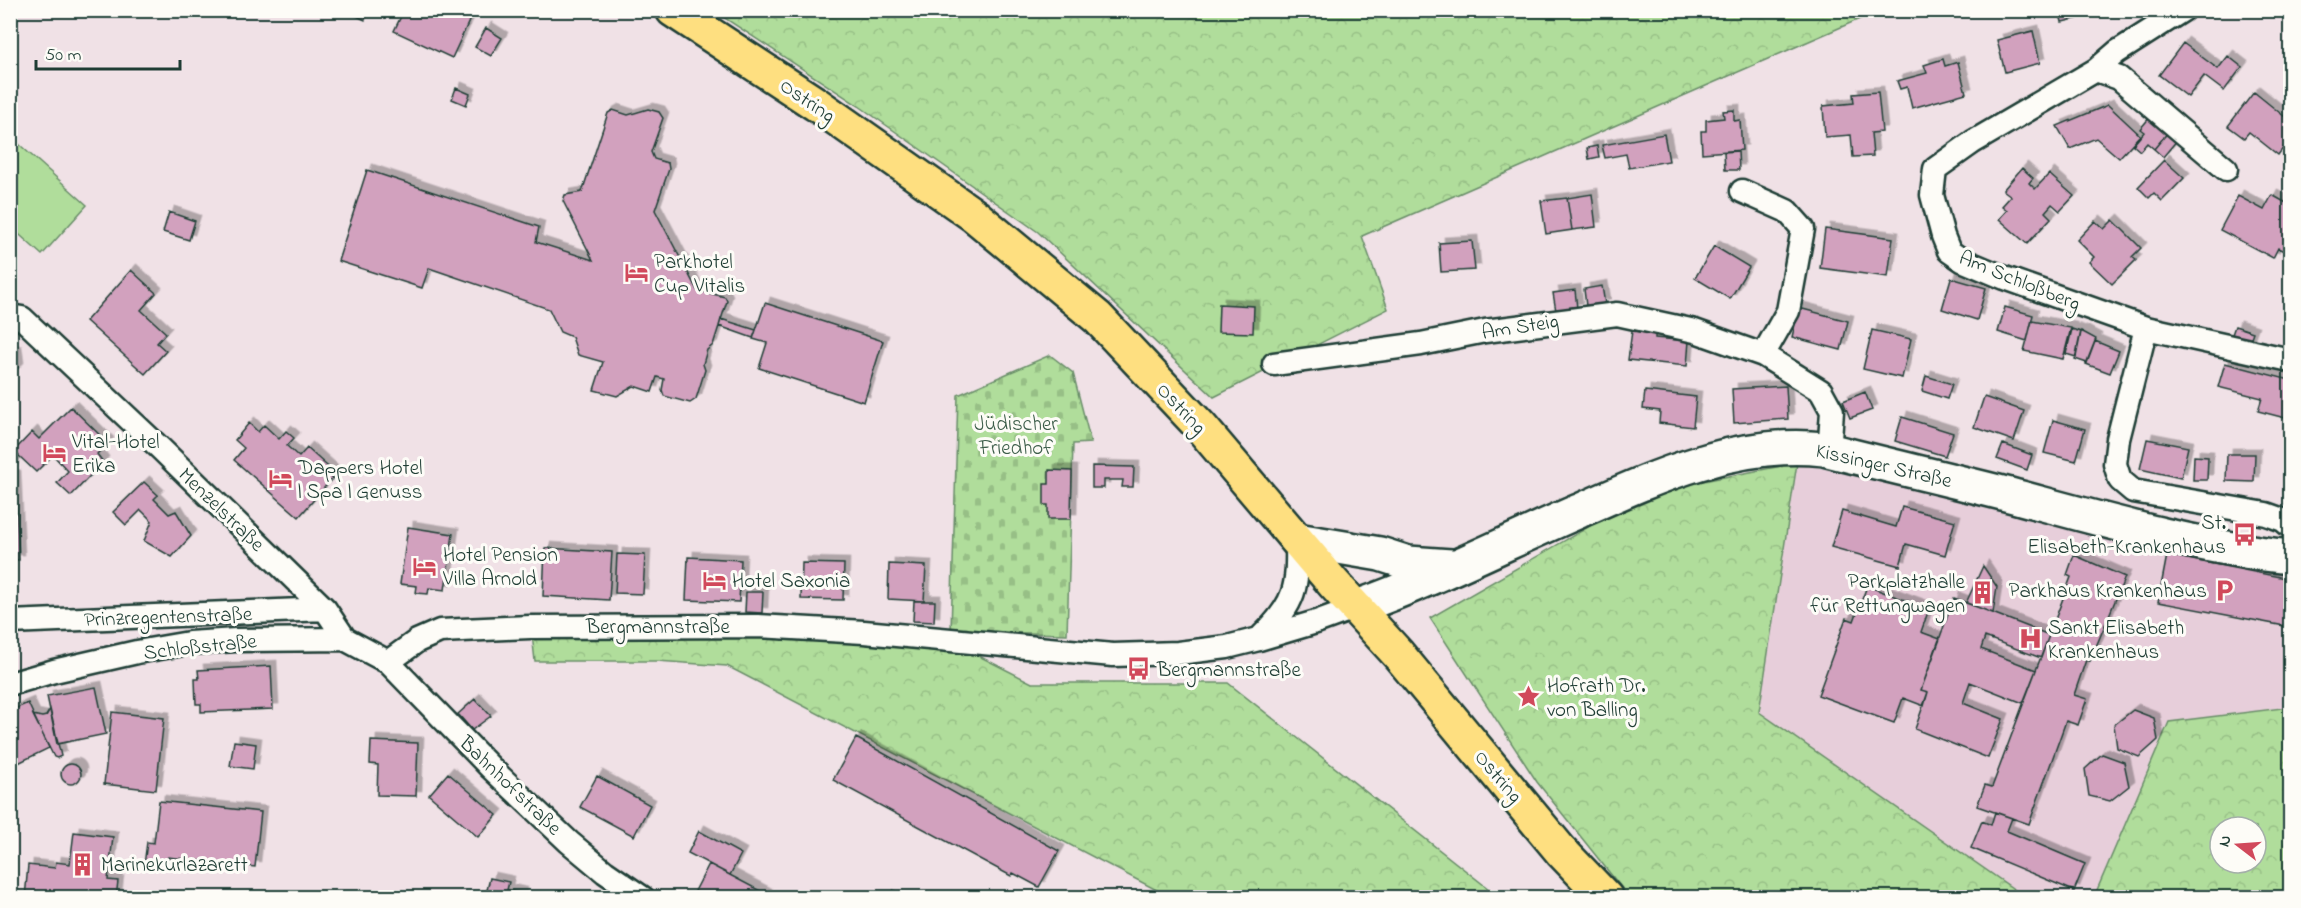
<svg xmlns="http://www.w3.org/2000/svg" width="2301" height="908" viewBox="0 0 2301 908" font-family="'Indie Flower',sans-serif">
<defs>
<pattern id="forest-crowns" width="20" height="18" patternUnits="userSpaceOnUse" patternTransform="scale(1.5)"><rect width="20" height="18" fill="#b0dd9b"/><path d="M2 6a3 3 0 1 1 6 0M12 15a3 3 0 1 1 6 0" fill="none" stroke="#97bf86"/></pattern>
<pattern id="cemetery-stones" width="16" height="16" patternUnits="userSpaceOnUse" patternTransform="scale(1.5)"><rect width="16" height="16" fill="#b0dd9b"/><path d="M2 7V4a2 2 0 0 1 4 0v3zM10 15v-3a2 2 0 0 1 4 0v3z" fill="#97bf86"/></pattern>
<filter id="shadow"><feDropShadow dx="5.5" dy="-5.5" stdDeviation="0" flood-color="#0004"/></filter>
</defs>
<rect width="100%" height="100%" fill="#f0e1e6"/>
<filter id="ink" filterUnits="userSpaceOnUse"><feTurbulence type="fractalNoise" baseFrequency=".0167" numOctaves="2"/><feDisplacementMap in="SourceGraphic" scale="12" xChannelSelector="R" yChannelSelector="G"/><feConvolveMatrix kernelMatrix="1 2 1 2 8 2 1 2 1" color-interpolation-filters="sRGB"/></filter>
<g filter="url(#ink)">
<path fill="#e7ceda" d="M1797,463L2290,571V707L2169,722L2094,897H2025L1759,713Z"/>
<path fill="url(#forest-crowns)" stroke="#688d68" stroke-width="1.5" fill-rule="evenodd" d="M714,11H1878L1362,236L1388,309L1214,397L1038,232L859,106Z
M1797,463L1759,712L2025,897H1629L1537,782L1430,618L1651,491Z
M763,633L969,651L1032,683H1228L1499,897H1170L727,666L657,661H535L532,634Z
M2290,707V897H2094L2169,722ZM2220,827H2256V863H2220Z"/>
<path fill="url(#cemetery-stones)" stroke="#688d68" stroke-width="1.5" d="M1050,355L1073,373L1091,443L1073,444L1067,634L951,631L958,395Z"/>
<path fill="#b0dd9b" stroke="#688d68" stroke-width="1.5" d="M11,137L87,205L42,255L11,227Z"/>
<path fill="#d2a1be" stroke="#1f3d34" stroke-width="1.5" filter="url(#shadow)" d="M344,10H369L365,20Z
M404,10H451L470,19L452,58L394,31Z
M2059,10H2110V11L2062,22Z
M486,28L502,38L491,56L475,47Z
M2033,31L2040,63L2005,72L1997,40Z
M2183,43L2218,69L2228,56L2242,67L2224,91L2204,76L2188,97L2159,75Z
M1943,59L1945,66L1958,62L1966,93L1912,108L1907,87L1900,89L1897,81L1927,73L1924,65Z
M456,88L470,94L466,105L452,99Z
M1878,92L1882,132L1871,133L1873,156L1853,157L1851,135L1825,137L1823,106L1854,103L1853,94Z
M2254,92L2290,121V139L2278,155L2249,132L2244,138L2228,126Z
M2108,105L2140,135L2119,158L2096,138L2070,149L2057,126Z
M648,109L659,112L663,118L651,152L654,159L668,163L669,169L655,210L697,290L725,297L727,301L713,345L707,350L703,364L705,370L696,399L690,403L664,396L662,390L664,379L657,377L652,392L634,386L617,396L594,390L603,362L578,355L572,337L560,332L549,309L429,268L422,288L338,261L367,170L539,227L536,242L593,260L563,201L565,195L582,192L608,113L613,110L628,115Z
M1734,110V121L1740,120L1742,150L1702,153L1701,131H1706V120L1724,118L1723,111Z
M2151,116L2169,131L2154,149L2147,143L2140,151L2133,145L2144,132L2140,129Z
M2169,131L2178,139L2163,157L2154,149Z
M1664,134L1669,161L1629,168L1626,154L1605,158L1602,145Z
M1597,146L1599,157L1589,159L1587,148Z
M1738,151L1739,170H1725L1724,152Z
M2164,160L2184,178L2162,201L2154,193L2149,198L2138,187Z
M2022,168L2033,178L2029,183L2035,189L2049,174L2074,196L2060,211L2052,204L2045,212L2051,218L2027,244L1999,219L2007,210L2002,206L2011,196L2003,190Z
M1592,194L1596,227L1572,230L1567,198Z
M2272,195L2290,205V248L2288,253L2278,248L2273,258L2220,230L2238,196L2264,210Z
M1567,198L1572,230L1546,234L1541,201Z
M169,212L195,221L189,240L163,232Z
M2113,220L2141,248L2132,257L2136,260L2112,284L2089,262L2094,257L2077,240L2095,221L2104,229Z
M1825,229L1893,238L1888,277L1820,268Z
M1472,241L1475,270L1441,272L1439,243Z
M1714,246L1749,267L1730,299L1695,278Z
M131,270L156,293L141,310L166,333L157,343L166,351L145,374L86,321Z
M1951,278L1986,288L1977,320L1942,309Z
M1602,286L1605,304L1586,306L1584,289Z
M1575,290L1577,308L1556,311L1553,293Z
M765,303L883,341L864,402L759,368L767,343L753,339Z
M1219,304L1254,306L1253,333L1218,332Z
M2005,307L2033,315L2027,341L1998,332Z
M1799,308L1848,321L1841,350L1792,337Z
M721,319L756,330L753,338L719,326Z
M2032,321L2071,328L2063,359L2024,351Z
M2235,326L2253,332L2248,346L2230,340Z
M2072,329L2081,332L2076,357L2066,354Z
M1872,330L1911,339L1902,378L1863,369Z
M1632,331L1655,334V338L1689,341L1687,366L1628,360Z
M2081,331L2096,339L2087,363L2075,359Z
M2095,341L2119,351L2110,373L2086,364Z
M10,350L16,352L18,368L10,376Z
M2225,363L2290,380L2289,419L2258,411L2262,398L2218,387Z
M1926,376L1952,384L1947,399L1922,391Z
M1786,386L1788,419L1734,423L1732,389Z
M1645,391L1696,397L1693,427L1659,423L1660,411L1643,409Z
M1865,392L1872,410L1850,418L1843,401Z
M1984,397L2024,411L2014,441L1974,427Z
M71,407L108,443L97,454L103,462L71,496L57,483L68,471L53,455L36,472L18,455L10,474V451H14L32,432L39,439Z
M1902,417L1953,433L1945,456L1895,441Z
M2053,420L2085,429L2076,461L2044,453Z
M249,423L258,432L264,425L279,439L286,431L294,438L287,446L299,457L307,448L336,474L299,517L234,460L244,448L235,440Z
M2147,439L2188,447L2181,478L2140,469Z
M2003,444L2032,455L2027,470L1997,459Z
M2227,454H2255L2254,482L2226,481Z
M2194,456L2208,457L2207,480H2193Z
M1092,466L1134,467L1133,487H1122L1123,480H1104V488H1092Z
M1049,470L1072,471L1071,519H1048V505H1044V484H1049Z
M10,475L15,476L19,560H10Z
M144,482L158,495L154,499L169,514L176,511L191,536L172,557L144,541L152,521L141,510L126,525L113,512Z
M1902,507L1955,521L1945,555L1906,544L1900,566L1831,547L1842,511L1896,527Z
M408,527L453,534L445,590L429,588L428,594L416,593L417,586L400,584Z
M545,548L612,552L609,600L543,596Z
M617,554L645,555L643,594L615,593Z
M2074,555L2125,577L2090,661L2086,660L2074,695L2087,699L2078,725L2066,721L2029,824L1977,806L1985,785L1992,787L2071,577L2067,575Z
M2167,555L2290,579V627L2158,602Z
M688,557L741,560L739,602L686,600Z
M802,563L844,564L843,600L801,599Z
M889,564L926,566L924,601L888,599Z
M1983,566L1997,587L1993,613L1966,603Z
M1867,586L1929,609L1921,632L1940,639L1921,690L1928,692L1924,706L1903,698L1894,723L1818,695L1846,618L1854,621Z
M746,592H763L762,613L745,612Z
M1954,598L2049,635L2041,658L1985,637L1981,649L2036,670L2023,703L1970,682L1963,703L2003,719L1988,758L1915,729L1928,692L1921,690Z
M914,601H935L934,622L913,621Z
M271,666L273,709L201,712V704H196L195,679H199L198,670Z
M96,687L106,734L57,744L47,696Z
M475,699L491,716L472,730L458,714Z
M28,703L49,748L10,767V711Z
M50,709L61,756L57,758L54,757L33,715L42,717L46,716Z
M2133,710L2154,718L2158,740L2139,757L2117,748L2114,725Z
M112,712L164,718L156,790L104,784Z
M856,738L1059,851L1039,887L1013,873L1011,876L833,780Z
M234,741L256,744L253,769L230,766Z
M371,741L418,743L416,796L377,795L378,765L370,764Z
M2102,754L2124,762L2129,786L2110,801L2089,796L2085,769Z
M61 774a10 10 0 1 1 20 0a10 10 0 1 1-20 0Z
M448,773L497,815L478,837L429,795Z
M597,776L650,805L634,836L580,807Z
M159,801L261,812L255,867L168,857L166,868L144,865L147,842L154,843Z
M1995,812L2012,818L2007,831L2085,864L2074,891L1971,848L1982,821L1991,825Z
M699,831L741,854L730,875L688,853Z
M74,832L113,837L108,880L118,881L116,898H25L28,865L55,868L56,862L70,864Z
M709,864L766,894L764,898H697L693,895Z
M490,878L509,882L507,890L522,893L521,898H485Z"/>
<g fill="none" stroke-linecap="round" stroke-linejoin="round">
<defs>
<path id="street" d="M2183,10L2117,52L2096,70L1973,142L1935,169L1932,195L1943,236L1949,251L1962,260L2005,278L2146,328L2290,360
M2096,70L2119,78L2226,169
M1742,191L1787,211L1803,229L1788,311L1763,355
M10,316L22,318L161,449L325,609L345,639
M2146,328L2118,439L2115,464L2120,480L2133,491L2266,514L2283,520L2290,526
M1274,364L1421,344L1485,331L1617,314L1695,331L1763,355L1821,391L1832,411L1830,439L1824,449
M10,622L325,609
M1262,636C1296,603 1298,587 1297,540
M388,662L417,641L440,631L530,627L758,626L864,632L1113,655L1178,653L1227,647L1259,639L1316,622L1357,607
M10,684L54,671L137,652L189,643L236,640L345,639L388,662L491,768L569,842L605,872L643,898"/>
<path id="secondary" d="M1297,540L1380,554L1408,563L1451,566
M1357,607C1433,580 1505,543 1579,511C1655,477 1738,439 1824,449C1886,465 1948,479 2010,495C2103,520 2195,547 2290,557"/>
<path id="primary" d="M673,10L816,104L975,216L1098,318L1200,426L1334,584L1398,654L1561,851L1606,898"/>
</defs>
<use href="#street" stroke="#1f3d34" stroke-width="27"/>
<use href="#secondary" stroke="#1f3d34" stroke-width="38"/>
<use href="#primary" stroke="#1f3d34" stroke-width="38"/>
<use href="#street" stroke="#fdfcf7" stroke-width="22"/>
<use href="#secondary" stroke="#fdfcf7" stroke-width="33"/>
<use href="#primary" stroke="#fedf80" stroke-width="33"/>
<path stroke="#1f3d34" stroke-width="4.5" stroke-dasharray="9 4.5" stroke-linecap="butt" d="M892,891L901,898"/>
</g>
</g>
<defs>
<symbol id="hotel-bare" viewBox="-9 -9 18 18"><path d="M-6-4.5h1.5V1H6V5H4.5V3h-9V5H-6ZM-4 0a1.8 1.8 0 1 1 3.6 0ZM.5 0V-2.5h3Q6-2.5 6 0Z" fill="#d1495b" stroke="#fdfcf7" stroke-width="2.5" paint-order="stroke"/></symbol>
<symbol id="bus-bare" viewBox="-9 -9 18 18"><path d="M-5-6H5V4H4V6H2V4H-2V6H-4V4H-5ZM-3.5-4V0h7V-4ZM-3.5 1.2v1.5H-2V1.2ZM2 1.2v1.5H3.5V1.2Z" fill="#d1495b" stroke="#fdfcf7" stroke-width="2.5" paint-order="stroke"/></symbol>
<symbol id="parking-bare" viewBox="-9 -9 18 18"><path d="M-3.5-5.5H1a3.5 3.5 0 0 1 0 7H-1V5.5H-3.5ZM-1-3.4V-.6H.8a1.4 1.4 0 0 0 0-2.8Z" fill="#d1495b" stroke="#fdfcf7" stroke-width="2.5" paint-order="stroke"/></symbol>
<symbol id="building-bare" viewBox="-9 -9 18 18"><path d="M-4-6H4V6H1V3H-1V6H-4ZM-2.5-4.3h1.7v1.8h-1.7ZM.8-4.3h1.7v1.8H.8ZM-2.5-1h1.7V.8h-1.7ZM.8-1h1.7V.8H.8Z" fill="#d1495b" stroke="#fdfcf7" stroke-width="2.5" paint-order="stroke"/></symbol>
<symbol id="hospital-bare" viewBox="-9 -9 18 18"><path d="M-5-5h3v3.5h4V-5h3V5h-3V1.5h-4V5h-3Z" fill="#d1495b" stroke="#fdfcf7" stroke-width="2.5" paint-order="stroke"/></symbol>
<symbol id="sight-bare" viewBox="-9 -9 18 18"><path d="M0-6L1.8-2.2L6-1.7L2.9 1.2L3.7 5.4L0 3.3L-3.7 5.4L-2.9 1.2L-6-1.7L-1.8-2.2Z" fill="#d1495b" stroke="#fdfcf7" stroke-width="2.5" paint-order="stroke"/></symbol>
</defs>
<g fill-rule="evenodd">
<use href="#hotel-bare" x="620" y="256" width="33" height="33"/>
<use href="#hotel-bare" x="38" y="436" width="33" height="33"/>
<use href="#hotel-bare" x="264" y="462" width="33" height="33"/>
<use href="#bus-bare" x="2228" y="518" width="33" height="33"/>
<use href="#hotel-bare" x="408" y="550" width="33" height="33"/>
<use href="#hotel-bare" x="698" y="564" width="33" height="33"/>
<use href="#parking-bare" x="2208" y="574" width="33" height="33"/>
<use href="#building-bare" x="1966" y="576" width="33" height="33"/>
<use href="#hospital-bare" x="2014" y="622" width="33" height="33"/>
<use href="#bus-bare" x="1122" y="652" width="33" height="33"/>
<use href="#sight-bare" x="1512" y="680" width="33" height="33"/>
<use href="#building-bare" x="66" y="848" width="33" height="33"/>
</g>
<g text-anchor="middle" stroke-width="6" stroke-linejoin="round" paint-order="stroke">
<g font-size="21" fill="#1f3d34" stroke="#fdfcf7">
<text transform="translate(808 100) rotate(34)" y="7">Ostring</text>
<text transform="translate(2020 280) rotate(22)" y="7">Am Schloßberg</text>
<text transform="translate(1520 326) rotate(-9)" y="7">Am Steig</text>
<text transform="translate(1182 408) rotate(47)" y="7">Ostring</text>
<text transform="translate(1884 465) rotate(13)" y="7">Kissinger Straße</text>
<text transform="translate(222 509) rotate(44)" y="7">Menzelstraße</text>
<text transform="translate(168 616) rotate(-2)" y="7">Prinzregentenstraße</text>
<text x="658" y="633">Bergmannstraße</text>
<text transform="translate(200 646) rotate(-6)" y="7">Schloßstraße</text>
<text transform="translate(1499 776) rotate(50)" y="7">Ostring</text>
<text transform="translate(511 785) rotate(44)" y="7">Bahnhofstraße</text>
</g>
<g font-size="21" fill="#1f3d34" stroke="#fdfcf7" text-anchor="start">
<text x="654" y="268">Parkhotel<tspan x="654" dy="24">Cup Vitalis</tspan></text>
<text x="72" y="448">Vital-Hotel<tspan x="72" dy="24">Erika</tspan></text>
<text x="298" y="474">Dappers Hotel<tspan x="298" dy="24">| Spa | Genuss</tspan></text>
<text x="2226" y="529" text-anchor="end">St.<tspan x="2226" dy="24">Elisabeth-Krankenhaus</tspan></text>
<text x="443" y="561">Hotel Pension<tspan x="443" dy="24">Villa Arnold</tspan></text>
<text x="732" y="587">Hotel Saxonia</text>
<text x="1965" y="588" text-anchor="end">Parkplatzhalle<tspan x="1965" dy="24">für Rettungwagen</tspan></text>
<text x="2207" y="597" text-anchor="end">Parkhaus Krankenhaus</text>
<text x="2048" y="634">Sankt Elisabeth<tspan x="2048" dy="24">Krankenhaus</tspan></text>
<text x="1157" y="676">Bergmannstraße</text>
<text x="1547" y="692">Hofrath Dr.<tspan x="1547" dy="24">von Balling</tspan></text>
<text x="101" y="871">Marinekurlazarett</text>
</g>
<g font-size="21" fill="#3c5d49" stroke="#fdfcf7">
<text x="1016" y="430">Jüdischer<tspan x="1016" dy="24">Friedhof</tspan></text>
</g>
</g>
<rect width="2301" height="908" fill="none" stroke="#fdfcf7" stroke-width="36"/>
<rect x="18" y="18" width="2265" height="872" fill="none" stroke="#1f3d34" stroke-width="2" filter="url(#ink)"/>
<g transform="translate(2238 845) rotate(287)"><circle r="28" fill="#fdfcf7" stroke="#a4b0a9" stroke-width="1.5"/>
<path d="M0-4.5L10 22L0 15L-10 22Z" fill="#d1495b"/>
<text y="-9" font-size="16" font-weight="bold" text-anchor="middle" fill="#1f3d34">N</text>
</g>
<path d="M36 60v9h144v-9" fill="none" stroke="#1f3d34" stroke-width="3"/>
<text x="45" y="60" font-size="18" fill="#1f3d34" stroke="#fdfcf7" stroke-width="4.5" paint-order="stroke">50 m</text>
</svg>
